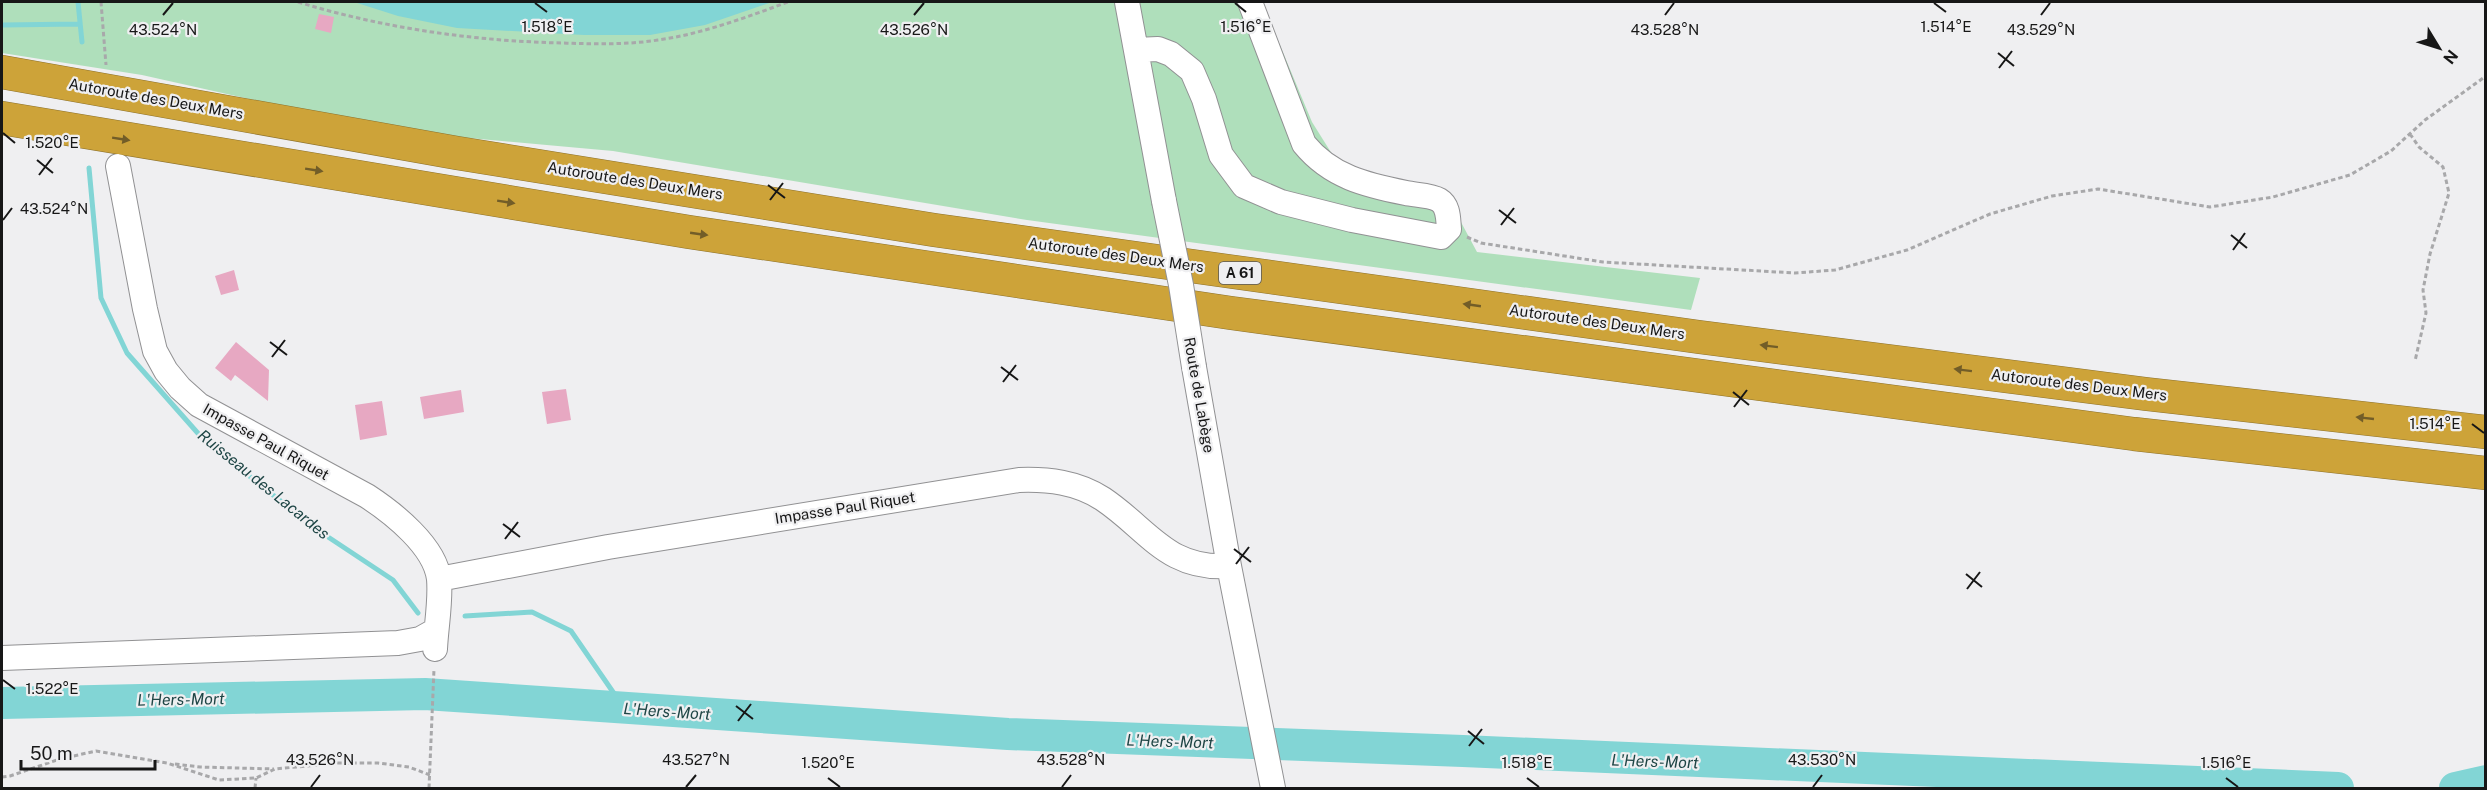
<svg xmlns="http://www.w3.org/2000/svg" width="2487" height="790" viewBox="0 0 2487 790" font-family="'Public Sans',sans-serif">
<rect width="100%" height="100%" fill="#efeff1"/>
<path fill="#afdfbb" d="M2,2H1262L1312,122L1337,162L1455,211L1477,252L1700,278L1691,310L1027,220L613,151L392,131L142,75L2,53Z"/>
<path fill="#82d5d5" d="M354,2H772L705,25L650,35H584L457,28L398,16Z"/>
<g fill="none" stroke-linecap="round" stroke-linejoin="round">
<path stroke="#82d5d5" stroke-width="5" d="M78,2L82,42
M2,25L80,24
M89,168L101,298L127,353L203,439L313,527L393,580L418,613
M465,616L532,612L571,631L624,708"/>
<path stroke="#82d5d5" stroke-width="32" d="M2,703L425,694L1008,734L1463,751L2338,788
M2455,788L2486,781"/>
</g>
<path fill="#e7a8c2" d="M319,14L334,17L331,33L315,29Z
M234,270L239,290L221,295L215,276Z
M236,342L269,370L268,401L235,375L231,381L215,368Z
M566,389L571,420L547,424L542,392Z
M461,390L464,412L424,419L420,397Z
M382,401L387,435L360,440L355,405Z"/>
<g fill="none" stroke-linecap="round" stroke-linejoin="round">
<defs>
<path id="minor" d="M1127,2L1164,201
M1136,50L1158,49L1171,54L1192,71L1204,99L1221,155L1244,186L1281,202L1352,220L1441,237L1449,229C1448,219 1449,206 1439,200C1431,195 1415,195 1406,193C1366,185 1331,177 1304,144L1250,2
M118,166L145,309L155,351L166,371L180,388L199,405L367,496C393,513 435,546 439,579C441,601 436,627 435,649
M1194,367L1229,566L1273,788
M439,579L608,547L1019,480C1048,479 1077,482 1103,499C1149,530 1167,570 1229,566
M2,658L398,643L420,639L436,630"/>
<path id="highway" d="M2,72L457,153L934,230L1699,337L2146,394L2486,432
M2,118L689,232L1231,313L2134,434L2486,473"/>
</defs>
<use href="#minor" stroke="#919193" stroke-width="26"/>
<use href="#highway" stroke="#8d722d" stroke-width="34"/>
<path stroke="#a8a8aa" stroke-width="3" stroke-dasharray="4.5 3" stroke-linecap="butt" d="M101,2L106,65
M298,2C383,28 473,41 562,43C594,44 626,45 658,40C702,34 747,17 788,2
M2410,134L2419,147L2443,167L2449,193L2430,254L2423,290L2426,313L2415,361
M1467,237L1481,243L1603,262L1795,273L1835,270L1907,250L1990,214L2052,196L2098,189L2210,207L2273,197L2350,175L2391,151L2425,120L2486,76
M175,764L200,767L274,769
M2,777L10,776L60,759L96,751L167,763L219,780L256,778L275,769L338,763H378L409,767L430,775
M255,788L256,778
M429,788L434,669"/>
<use href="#minor" stroke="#fff" stroke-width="24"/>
<use href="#highway" stroke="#cda339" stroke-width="33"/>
<defs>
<path id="minor-bridge" d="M1164,201L1181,285L1194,367"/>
</defs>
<use href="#minor-bridge" stroke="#919193" stroke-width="26" stroke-linecap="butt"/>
<use href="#minor-bridge" stroke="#fff" stroke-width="24"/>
</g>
<defs><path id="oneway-solid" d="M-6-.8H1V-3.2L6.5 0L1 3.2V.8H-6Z" transform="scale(1.5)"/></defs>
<g fill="#725d28">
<use href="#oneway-solid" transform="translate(121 139) rotate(9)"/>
<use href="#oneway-solid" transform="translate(314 170) rotate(9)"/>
<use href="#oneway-solid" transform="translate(506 202) rotate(9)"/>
<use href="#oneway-solid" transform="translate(699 234) rotate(8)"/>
<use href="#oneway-solid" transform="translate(1472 305) rotate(-172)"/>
<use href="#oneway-solid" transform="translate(1769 346) rotate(-173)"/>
<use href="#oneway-solid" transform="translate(1963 370) rotate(-173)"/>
<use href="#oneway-solid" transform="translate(2365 418) rotate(-174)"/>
</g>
<path fill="none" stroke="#171717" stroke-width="2" d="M535,3L547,12M1235,3L1246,12M1934,3L1946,12M163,15L173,3M914,15L924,3M1665,15L1674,3M2041,15L2050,3M1998,53L2014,66M1999,68L2012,51M3,133L15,143M37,160L53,173M39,175L52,158M768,185L785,198M770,200L783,183M1499,210L1516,223M3,220L12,208M1501,225L1514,208M2231,235L2247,248M2233,250L2245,233M270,342L287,355M272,357L285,340M1001,367L1018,380M1003,382L1016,365M1733,392L1749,405M1734,407L1747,390M2472,424L2484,433M503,524L520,537M505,539L518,522M1234,549L1251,562M1236,564L1249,547M1966,574L1982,587M1967,589L1980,572M3,680L15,689M736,706L753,719M738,721L751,704M1468,731L1484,744M1469,746L1482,729M828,778L840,787M1527,778L1539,787M2226,778L2238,787M311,787L320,775M686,787L696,775M1062,787L1071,775M1813,787L1822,775"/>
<g text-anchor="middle" stroke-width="4.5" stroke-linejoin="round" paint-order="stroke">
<rect fill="#efeff1" stroke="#585858" stroke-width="1.5" x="1219" y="262" width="42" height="22" rx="4.5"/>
<g font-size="14" font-weight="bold" fill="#171717">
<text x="1240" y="278">A 61</text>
</g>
<g font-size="15" fill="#171717" stroke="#efeff1">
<text transform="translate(156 99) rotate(10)" y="5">Autoroute des Deux Mers</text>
<text transform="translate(635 181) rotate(9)" y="5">Autoroute des Deux Mers</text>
<text transform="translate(1116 255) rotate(8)" y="5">Autoroute des Deux Mers</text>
<text transform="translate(1597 322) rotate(8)" y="5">Autoroute des Deux Mers</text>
<text transform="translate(2079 385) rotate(7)" y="5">Autoroute des Deux Mers</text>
<text transform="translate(1199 395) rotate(80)" y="5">Route de Labège</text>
<text transform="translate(266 442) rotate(29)" y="5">Impasse Paul Riquet</text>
<text transform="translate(845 508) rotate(-9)" y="5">Impasse Paul Riquet</text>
</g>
<g font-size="16" font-style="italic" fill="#1f4646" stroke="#efeff1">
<text transform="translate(264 484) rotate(39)" y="6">Ruisseau des Lacardes</text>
<text transform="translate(181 699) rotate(-1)" y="6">L'Hers-Mort</text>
<text transform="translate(667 711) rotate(4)" y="6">L'Hers-Mort</text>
<text transform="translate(1170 741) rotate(2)" y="6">L'Hers-Mort</text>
<text transform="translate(1655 761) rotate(2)" y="6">L'Hers-Mort</text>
</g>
</g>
<g font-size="15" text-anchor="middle" fill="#171717" stroke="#efeff1" stroke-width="4.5" stroke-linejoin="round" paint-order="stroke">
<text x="547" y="32">1.518°E</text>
<text x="1246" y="32">1.516°E</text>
<text x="1946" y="32">1.514°E</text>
<text x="163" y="35">43.524°N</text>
<text x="914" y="35">43.526°N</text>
<text x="1665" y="35">43.528°N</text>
<text x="2041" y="35">43.529°N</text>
<text x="52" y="148">1.520°E</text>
<text x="54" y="214">43.524°N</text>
<text x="2435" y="429">1.514°E</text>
<text x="52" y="694">1.522°E</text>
<text x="320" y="765">43.526°N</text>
<text x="696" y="765">43.527°N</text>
<text x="1071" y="765">43.528°N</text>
<text x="1822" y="765">43.530°N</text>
<text x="828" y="768">1.520°E</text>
<text x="1527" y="768">1.518°E</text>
<text x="2226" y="768">1.516°E</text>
</g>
<rect width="2487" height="790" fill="none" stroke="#171717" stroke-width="6"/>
<g transform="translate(2439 48) rotate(128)" stroke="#efeff1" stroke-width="4.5" paint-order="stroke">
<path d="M0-4.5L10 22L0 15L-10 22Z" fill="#171717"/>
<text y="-9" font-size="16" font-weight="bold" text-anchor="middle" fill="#171717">N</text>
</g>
<path d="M21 760v9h134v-9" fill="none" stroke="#171717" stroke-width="3"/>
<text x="30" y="760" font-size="18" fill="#171717" stroke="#efeff1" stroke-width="4.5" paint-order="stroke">50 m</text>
</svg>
